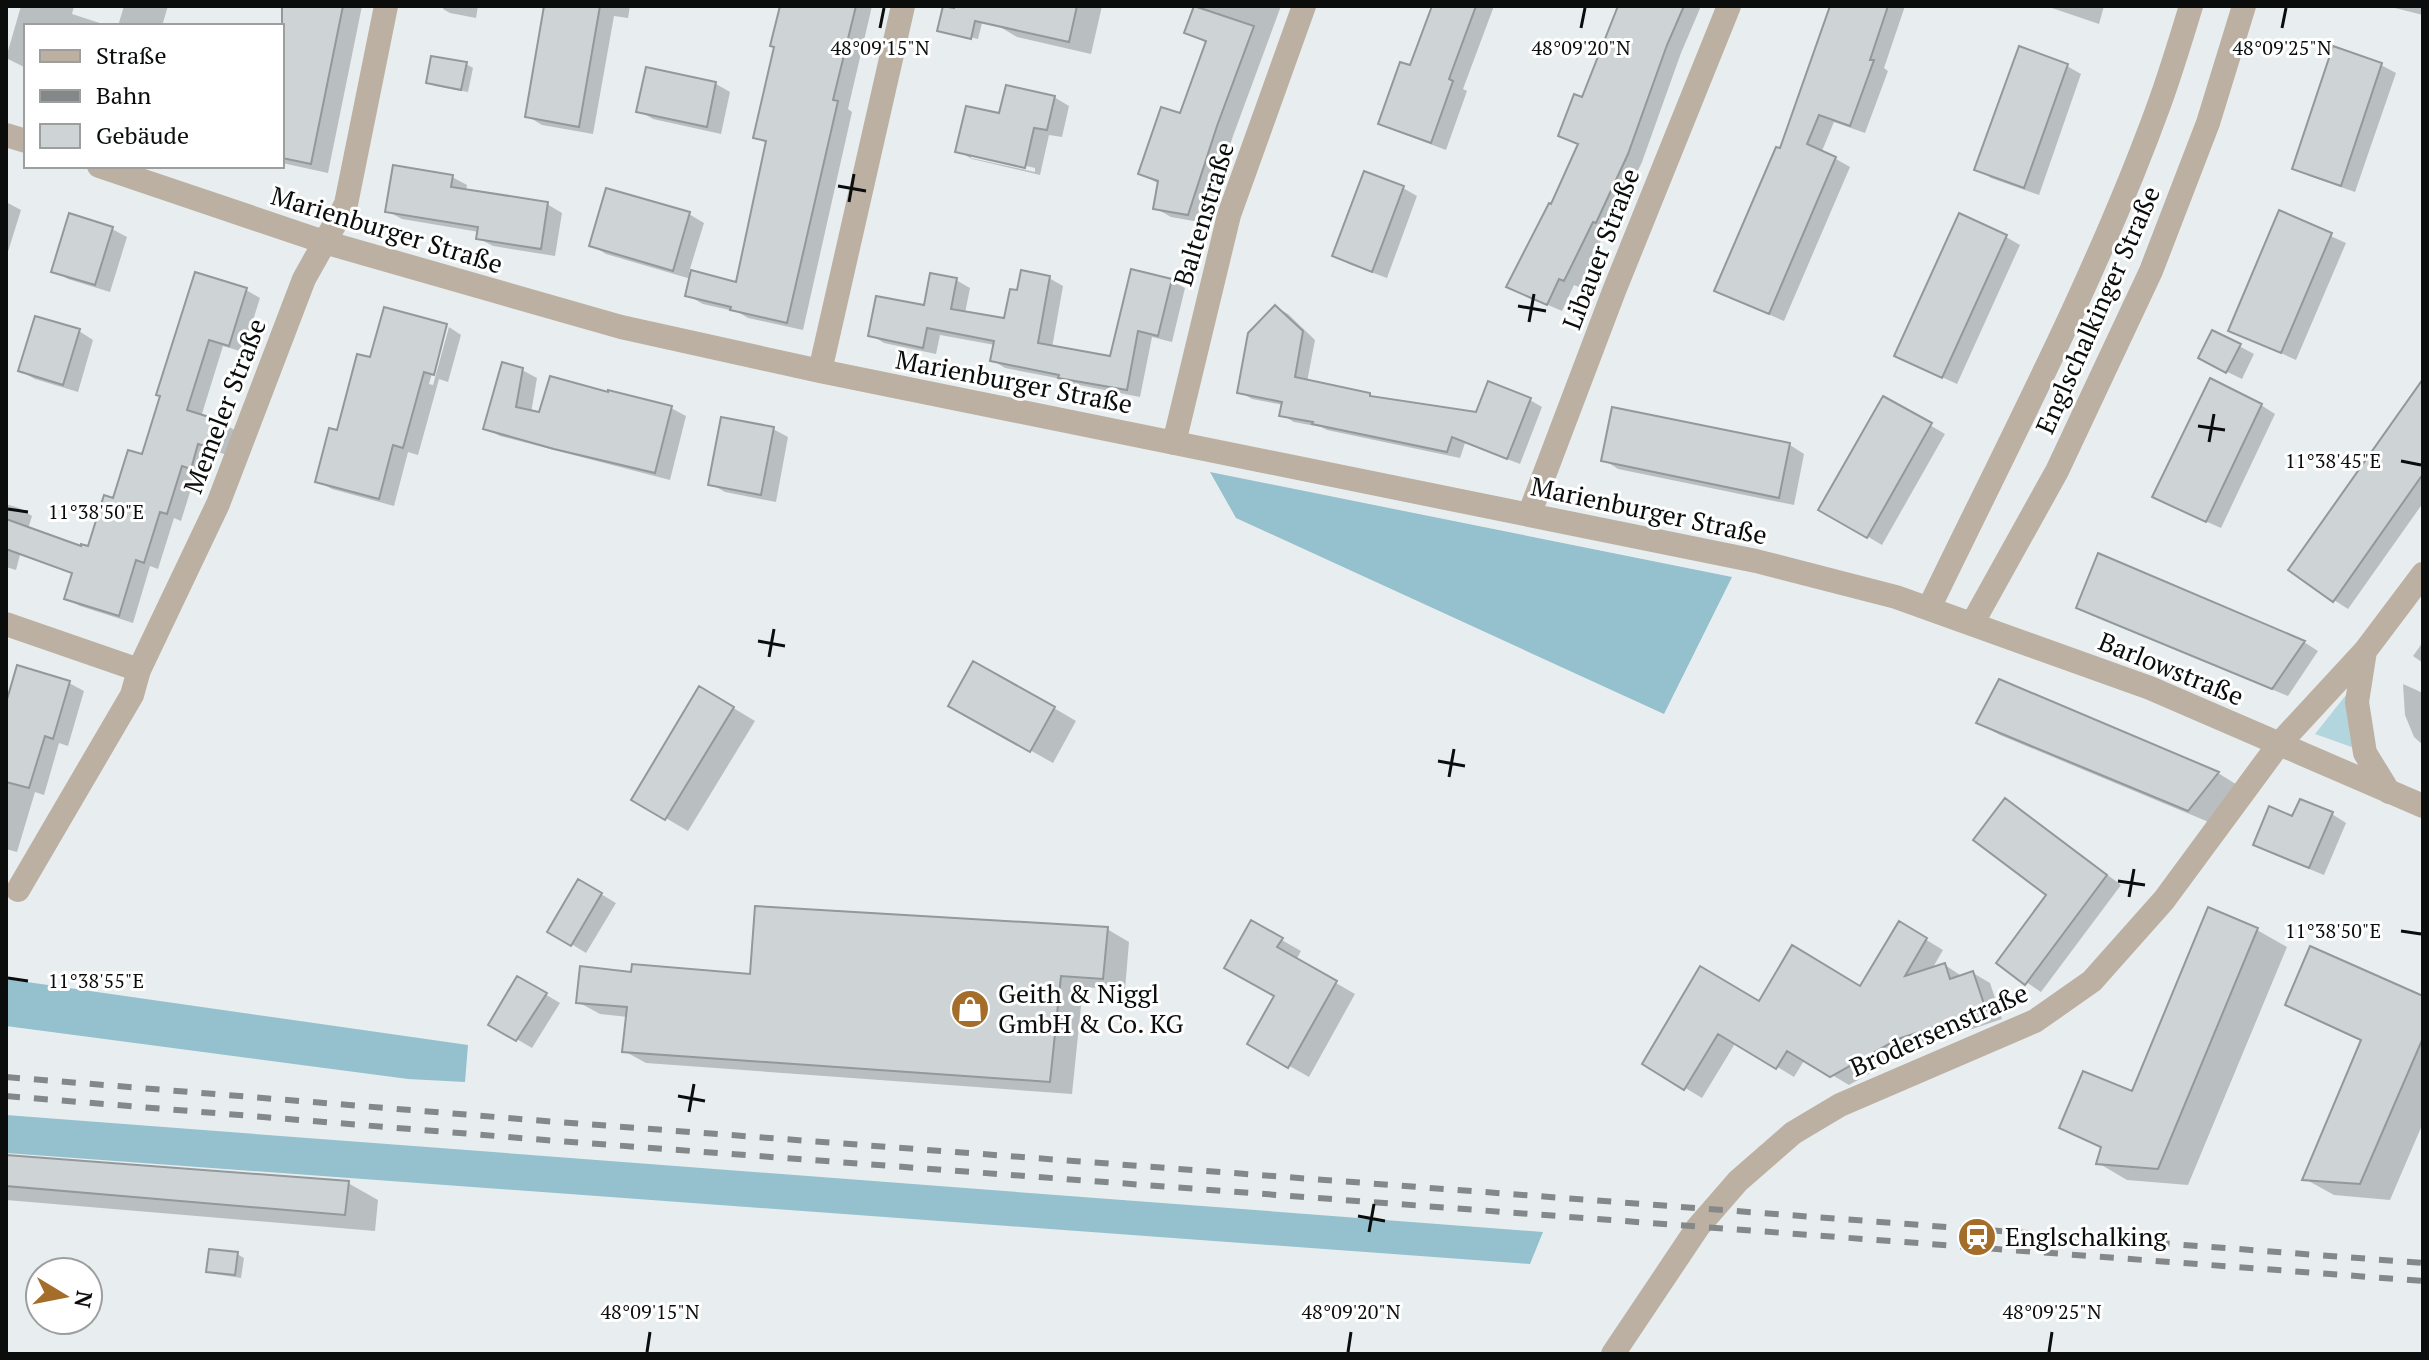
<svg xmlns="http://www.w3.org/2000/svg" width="2429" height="1360" viewBox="0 0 2429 1360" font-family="'PT Serif',serif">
<rect width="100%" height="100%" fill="#e8eef0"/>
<path fill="#b3d5de" d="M2346,695L2350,721L2360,750L2315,734Z"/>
<path fill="#94c1cd" d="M1210,472L1732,577L1664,714L1236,518Z
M6,979L468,1045L465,1082L408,1079L6,1026Z
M6,1115L1543,1232L1530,1264L6,1153Z"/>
<path fill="#0003" fill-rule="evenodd" d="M21,6H74L72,14L109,26H26V68L6,58Z
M124,6H168L162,26H118Z
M285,6H362L328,173L282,163L281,26Z
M444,6H478L476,18L450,13L443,9Z
M560,6H630L628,18L614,16L593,134L542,125L527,116Z
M782,6H872L848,109L852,112L803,330L748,318L738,312L703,304L687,295L691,279L606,254L591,245L689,214L704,223L689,272L738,285L768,144L755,137L776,48Z
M999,6H1102L1091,54L1017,37L995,24Z
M1196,6H1281L1233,136L1205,223L1171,217L1155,208L1159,184L1140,173L1181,116L1207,43L1187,32Z
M1435,6H1494L1463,89L1467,91L1446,150L1395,131L1381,123L1411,68Z
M1621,6H1701L1681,53L1642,162L1610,230L1607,228L1579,287L1574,285L1562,311L1523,294L1552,206L1580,145L1560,135L1583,99Z
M1833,6H1905L1884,68L1888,71L1865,133L1834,122L1822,151L1850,167L1784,321L1731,298Z
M2046,6H2104L2099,24Z
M2387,6H2423V15Z
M983,19L978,39L939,30Z
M466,64L473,68L468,92L435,86L428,82Z
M2381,65L2396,73L2355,192L2309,176L2294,168Z
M2067,66L2081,74L2039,195L1991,178L1977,169Z
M716,84L730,92L721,134L653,119L639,111Z
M1054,97L1069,106L1062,137L1049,135L1040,175L972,159L958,151L1001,116ZM971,153L1035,168V172L971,158Z
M452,177L467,185L466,192L547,204L562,213L555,256L493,246L478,238L479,232L402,219L387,211Z
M1403,188L1417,196L1387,278L1349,264L1334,255Z
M6,202L21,210L6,258Z
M2280,213L2346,243L2296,360L2230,330Z
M112,229L127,237L110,292L68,279L54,271Z
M2006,237L2020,245L1957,384L1911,363Z
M1049,278L1063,286L1052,348L1111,359L1172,281L1185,288L1172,342L1152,337L1140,397L1074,384L1067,380L1005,368L992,360L995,345L940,335L936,354L884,343L871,335L926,307L956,280L970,288L965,313L1005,320L1018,292Z
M246,290L260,298L243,352L223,346L201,417L224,424L238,432L230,456L212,450L205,475L196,473L181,521L174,518L158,569L150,566L133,623L80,606L67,599L74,574L20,555L16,570L6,567V504L19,508L32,516L28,529L82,548H90L115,500L144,456L162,396Z
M1275,307L1288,314L1315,340L1307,382L1369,395L1377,399L1477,415L1530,400L1542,407L1520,464L1465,443L1460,458L1327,430L1321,427L1294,422L1282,415L1284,405L1252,399L1240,392Z
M386,309L448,327H445L429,384L433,385L449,327L461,335L448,382L439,379L418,455L408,452L394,506L332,489L317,481L372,360Z
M79,331L93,340L78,392L35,379L20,371Z
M2213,332L2254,354L2242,379L2215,366Z
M522,370L537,378L531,413L671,408L686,416L670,480L500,436L485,428Z
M2423,384V503L2348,609L2334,600Z
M1884,398L1945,434L1882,545L1821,509Z
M2261,405L2275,414L2221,528L2169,505Z
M1614,409L1790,445L1804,454L1794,505L1618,469L1604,460Z
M773,429L788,437L776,502L725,492L711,484Z
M2078,607L2304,642L2318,651L2288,696L2093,616Z
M2423,642V663L2413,656Z
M69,683L84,691L68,746L59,743L44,795L35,792L17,852L6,849V710Z
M2403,684L2423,693V745L2414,737L2405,715Z
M700,688L755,721L688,831L633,799Z
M951,706L1054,708L1076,721L1053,763Z
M1978,723L2218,773L2239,786L2211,823L2000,735Z
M2005,801L2020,809L2121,885L2041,992L1998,963L2049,894Z
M2332,814L2346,823L2324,875L2270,853L2255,845L2293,818Z
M579,881L616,903L586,953L550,931Z
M1252,923L1301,951L1296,960L1355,994L1309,1077L1249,1043L1276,996Z
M1900,924L1943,950L1932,969L1945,965L1963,977L1973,973L1990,983L2002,1019L1916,1048L1849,1085L1805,1059L1794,1077L1736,1042L1702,1098L1644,1063L1759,1003L1861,988Z
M1107,929L1129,942L1125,990L1083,987L1072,1094L646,1063L624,1051L628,1017L600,1014L578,1002L633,974L752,976Z
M2257,930L2287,947L2188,1185L2127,1180L2098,1163L2102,1149L2062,1127L2133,1094Z
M518,978L560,1003L532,1048L491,1024Z
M2423,998V1123L2390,1200L2334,1195L2305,1179L2363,1042L2317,1021L2288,1004Z
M6,1157L348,1183L378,1200L375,1231L6,1200Z
M237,1254L244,1258L241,1278L215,1274L208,1271Z"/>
<path fill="#ced4d6" stroke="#93989a" stroke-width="2" d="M282,6H343L311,164L282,158Z
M544,6H600L579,127L525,117Z
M780,6H856L833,100L838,101L787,323L730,310L731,307L685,296L691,270L736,282L766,141L753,138L774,47L770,46Z
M943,6L954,8V6H1077L1069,42L975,21L971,39L937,31Z
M1194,6L1254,26L1217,126L1188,215L1153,209L1158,181L1138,174L1161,107L1180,113L1206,41L1184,33Z
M1432,6H1476L1449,79L1453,81L1431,143L1378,124L1400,62L1410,65Z
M1618,6H1684L1667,45L1628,154L1596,223L1593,222L1564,281L1559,279L1547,305L1506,287L1549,203L1551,204L1578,144L1558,136L1574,94L1582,97Z
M1830,6H1888L1870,60H1874L1850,126L1819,115L1807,144L1836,157L1769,314L1714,291L1776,147L1780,148Z
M2019,46L2068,64L2024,188L1974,170Z
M2333,46L2382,63L2341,186L2292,169Z
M431,56L467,62L461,90L426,83Z
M646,67L716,82L707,127L636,112Z
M1006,85L1055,96L1047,130L1034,128L1025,168L955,152L966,106L999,113Z
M393,165L453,175L451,187L548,202L541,249L476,239L478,227L385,212Z
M1364,171L1404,186L1372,272L1332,256Z
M606,188L690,212L673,271L589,246Z
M2279,210L2332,233L2281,353L2228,331Z
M69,213L113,227L95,285L51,272Z
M1959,213L2007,235L1942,378L1894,356Z
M1131,269L1172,279L1158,336L1138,331L1127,390L1058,378L1059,375L990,361L994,341L927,328L923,348L868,336L876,296L924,305L930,273L957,278L951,309L1004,318L1010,289L1017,290L1021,270L1050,276L1038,343L1110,356Z
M195,272L247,288L229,346L209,340L187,410L225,422L216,449L198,444L191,469L182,466L167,514L160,512L144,563L136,560L119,616L64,599L72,573L6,549V519L81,546V544L88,546L104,495L113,498L128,450L142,454L160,396L156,395Z
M1275,305L1303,331L1295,377L1370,393V396L1476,412L1488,381L1531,398L1507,459L1452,437L1447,452L1312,424L1313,422L1279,416L1282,402L1237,393L1248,333Z
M384,307L447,324L434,375L424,372L403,448L393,445L379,499L315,482L329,428L337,430L357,354L370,357Z
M35,316L80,329L63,385L18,371Z
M2212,330L2241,344L2226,373L2198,358Z
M502,362L523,368L516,407L539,412L550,376L608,392V390L672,406L655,473L554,449L483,429Z
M2210,378L2262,404L2206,522L2152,497Z
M2423,379V474L2333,602L2288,570Z
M1883,396L1932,423L1867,538L1818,510Z
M1612,407L1790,443L1779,498L1601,461Z
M721,417L774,427L761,495L708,485Z
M2098,553L2305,641L2272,689L2076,608Z
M973,661L1055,707L1030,752L948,706Z
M17,665L70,681L53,739L45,736L29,788L6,782V703Z
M1999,679L2219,772L2188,811L1976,723Z
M699,686L734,707L665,820L631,800Z
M2005,798L2107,875L2025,985L1996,963L2046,895L1973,840Z
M2300,799L2333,812L2309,868L2253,845L2269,806L2292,816Z
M578,879L602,893L571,946L547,932Z
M755,906L1108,927L1103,979L1061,976L1050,1082L622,1052L627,1007L576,1003L580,966L631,972L632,964L750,974Z
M2208,907L2258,928L2158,1169L2096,1164L2101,1147L2059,1128L2083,1071L2132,1091Z
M1251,920L1283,938L1277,947L1337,981L1288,1068L1247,1044L1274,996L1224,968Z
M1899,921L1927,938L1905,976L1945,963L1950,979L1973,971L1986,1010L1898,1039L1830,1077L1787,1051L1776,1069L1718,1034L1684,1090L1642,1064L1700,966L1759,1001L1792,945L1860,986Z
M2310,946L2423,996V1038L2360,1184L2302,1180L2361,1040L2285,1005Z
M517,976L547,993L516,1041L488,1025Z
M6,1155L349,1181L345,1215L6,1186Z
M209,1249L238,1252L235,1275L206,1272Z"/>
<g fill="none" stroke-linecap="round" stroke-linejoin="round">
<path stroke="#bcb0a3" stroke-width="24" d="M6,135L26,141
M99,166L324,242L621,327L820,371L1756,561L1896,597L2150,688L2423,806
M820,371L903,6
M1174,443L1229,215L1304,6
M1529,515L1614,291L1729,6
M1929,608C2009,442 2096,278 2159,105C2171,72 2181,39 2191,6
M6,624L139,670
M1972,624L2057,471L2151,271L2208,123L2244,6
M2365,651L2357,702L2365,753L2389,792
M18,890L132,695L139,670L218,504L304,279L346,204L386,6
M1613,1354L1698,1227L1738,1181L1793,1133L1840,1105L2035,1021L2092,981L2164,900L2279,744L2365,651L2423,574"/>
<path stroke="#848889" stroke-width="6" stroke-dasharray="14 14" stroke-linecap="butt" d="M6,1077L545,1121L2423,1263
M6,1096L545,1140L2423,1281"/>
</g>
<path fill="none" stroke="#0b0d0d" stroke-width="3" d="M880,28L884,8M1581,28L1585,8M2282,28L2286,8M838,186L866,191M849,202L854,174M1518,306L1546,311M1529,322L1534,294M2198,426L2225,430M2209,442L2214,414M2401,461L2421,465M8,509L28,512M758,641L785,646M769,657L774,629M1438,761L1465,766M1449,777L1454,749M2118,881L2145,885M2129,897L2134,869M2401,931L2421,934M8,978L28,981M678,1096L705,1101M689,1112L694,1084M1358,1216L1385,1221M1369,1232L1374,1204M647,1352L650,1332M1348,1352L1351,1332M2049,1352L2052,1332"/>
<defs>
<symbol id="shop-disc" viewBox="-11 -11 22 22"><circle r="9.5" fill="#a56d2a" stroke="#fff"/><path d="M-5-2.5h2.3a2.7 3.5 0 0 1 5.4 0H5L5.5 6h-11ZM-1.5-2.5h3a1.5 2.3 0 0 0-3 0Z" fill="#fff"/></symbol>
<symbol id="station-disc" viewBox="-11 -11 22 22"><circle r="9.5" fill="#a56d2a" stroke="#fff"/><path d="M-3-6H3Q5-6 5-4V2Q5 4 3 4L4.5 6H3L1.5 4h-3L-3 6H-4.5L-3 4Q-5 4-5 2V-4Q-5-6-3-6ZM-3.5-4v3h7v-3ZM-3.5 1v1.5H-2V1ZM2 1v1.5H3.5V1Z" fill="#fff"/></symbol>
</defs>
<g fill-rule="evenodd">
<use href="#shop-disc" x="948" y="987" width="44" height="44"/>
<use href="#station-disc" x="1955" y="1215" width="44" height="44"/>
</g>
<g text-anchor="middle" stroke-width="6" stroke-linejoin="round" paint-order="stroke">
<g font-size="26" fill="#0b0d0d" stroke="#fff">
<text transform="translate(1204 214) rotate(-73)" y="9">Baltenstraße</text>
<text transform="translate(387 230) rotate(17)" y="9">Marienburger Straße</text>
<text transform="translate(1601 249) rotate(-69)" y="9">Libauer Straße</text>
<text transform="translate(2098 310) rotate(-66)" y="9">Englschalkinger Straße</text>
<text transform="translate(1014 382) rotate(11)" y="9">Marienburger Straße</text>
<text transform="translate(225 406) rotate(-69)" y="9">Memeler Straße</text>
<text transform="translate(1649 511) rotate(12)" y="9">Marienburger Straße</text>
<text transform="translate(2171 669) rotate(22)" y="9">Barlowstraße</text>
<text transform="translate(1939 1030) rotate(-24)" y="9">Brodersenstraße</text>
</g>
<g font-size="26" fill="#0b0d0d" stroke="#fff" text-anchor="start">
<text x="998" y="1003">Geith &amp; Niggl<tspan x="998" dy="30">GmbH &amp; Co. KG</tspan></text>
<text x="2005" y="1246">Englschalking</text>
</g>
</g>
<g font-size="20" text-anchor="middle" fill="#0b0d0d" stroke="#fff" stroke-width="6" stroke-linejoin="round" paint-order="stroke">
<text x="1581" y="55">48°09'20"N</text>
<text x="880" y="55">48°09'15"N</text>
<text x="2282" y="55">48°09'25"N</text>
<text x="2333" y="468">11°38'45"E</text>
<text x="96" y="519">11°38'50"E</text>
<text x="2333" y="938">11°38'50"E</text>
<text x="96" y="988">11°38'55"E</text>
<text x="650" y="1319">48°09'15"N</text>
<text x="1351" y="1319">48°09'20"N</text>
<text x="2052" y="1319">48°09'25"N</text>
</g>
<rect width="2429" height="1360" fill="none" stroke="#0b0d0d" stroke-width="16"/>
<rect x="24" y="24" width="260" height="144" fill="#ffffff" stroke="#9d9e9e" stroke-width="2"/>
<rect x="40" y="50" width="40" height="12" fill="#bcb0a3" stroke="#9d9e9e" stroke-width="2"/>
<text x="96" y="64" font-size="24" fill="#0b0d0d">Straße</text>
<rect x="40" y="90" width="40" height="12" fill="#848889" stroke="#9d9e9e" stroke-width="2"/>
<text x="96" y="104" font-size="24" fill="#0b0d0d">Bahn</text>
<rect x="40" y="124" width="40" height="24" fill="#ced4d6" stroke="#9d9e9e" stroke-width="2"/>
<text x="96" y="144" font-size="24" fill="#0b0d0d">Gebäude</text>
<g transform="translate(64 1296) rotate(100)"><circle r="38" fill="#ffffff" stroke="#9d9e9e" stroke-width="2"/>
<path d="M0-6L14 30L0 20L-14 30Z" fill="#a56d2a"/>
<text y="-12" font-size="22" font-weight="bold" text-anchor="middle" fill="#0b0d0d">N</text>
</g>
</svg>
